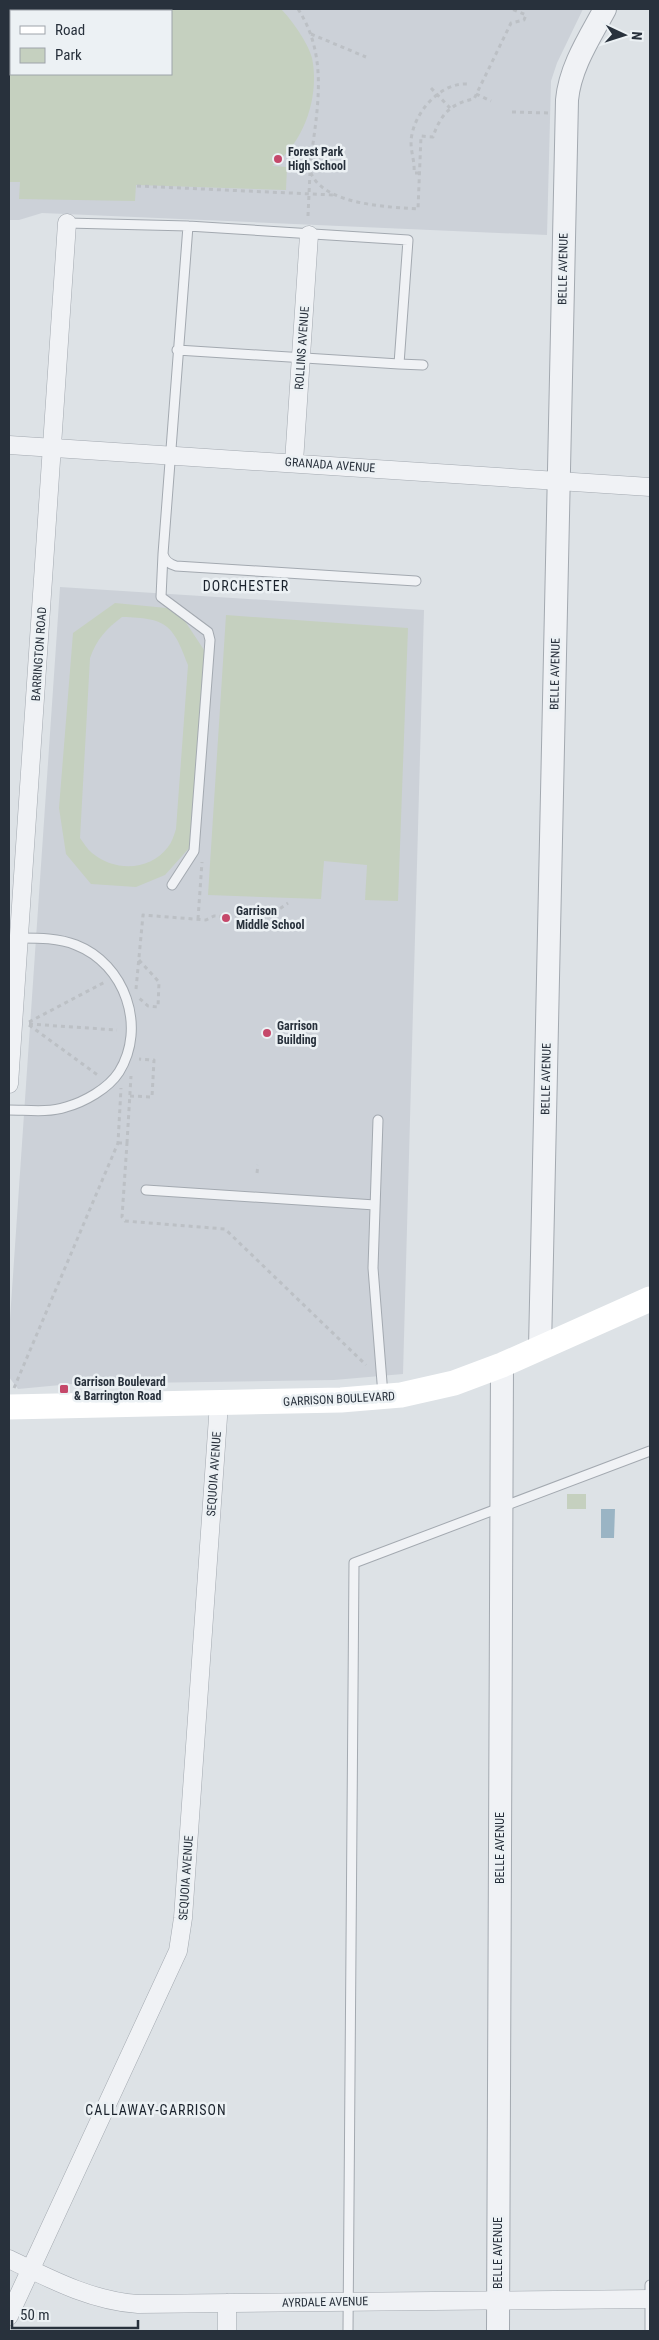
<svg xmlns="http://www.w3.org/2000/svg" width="659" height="2340" viewBox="0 0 659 2340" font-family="'Roboto Condensed',sans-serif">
<rect width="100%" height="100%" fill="#dde2e6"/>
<path fill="#ccd1d8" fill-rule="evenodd" d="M9,9H583L557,63L551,81L547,235L42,213L19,220H9ZM11,11H171V74H11Z
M60,587L424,610L403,1374L334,1380L71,1384L18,1389L9,1377V1334Z"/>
<path fill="#c5d0bf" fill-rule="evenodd" d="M9,9H281C292,20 308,43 312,58C320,96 304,144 272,166L287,167L286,190L136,185L135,201L19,199L20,182H9ZM11,11H171V74H11Z
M115,603L177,609L206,653L191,846L165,875L136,887L91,884L66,854L59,808L73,633ZM122,617C166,618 173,624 188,665L176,829C174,835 172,842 168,847C150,871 115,872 92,853C87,849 84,843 80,838L90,658C97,639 106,629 122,617Z
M226,615L408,628L398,901L365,900L367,865L324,861L321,899L208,895Z
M567,1494H586V1509H567Z"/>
<path fill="#9ab4c4" d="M601,1509H615L614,1538H601Z"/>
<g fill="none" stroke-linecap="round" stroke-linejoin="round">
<defs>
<path id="service" d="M67,223L188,226L408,240L399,364L177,350
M188,226L163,554C165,561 169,564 176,566L416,581
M399,364L423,365
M163,554L161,597L208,632L210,640L194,851L172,885
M9,1110C27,1110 48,1113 66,1107C84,1102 108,1089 119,1072C147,1027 125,964 76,945C59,938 39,938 20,938
M378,1120L373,1268L383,1395
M146,1190L375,1205
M348,2331L354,1563L650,1451
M650,2331V2285"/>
<path id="minor" d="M9,445L650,487
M294,462L309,235
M9,1084L67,223
M9,2259C50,2279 92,2301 138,2304L650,2299
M9,2316L178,1951L183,1918L219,1403
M227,2331V2303"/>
<path id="tertiary" d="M540,1348L567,100C570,67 590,37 605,9
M498,2331L502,1365"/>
</defs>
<use href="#service" stroke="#a3a9b0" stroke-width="11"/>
<use href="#minor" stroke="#a3a9b0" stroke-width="19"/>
<use href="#tertiary" stroke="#a3a9b0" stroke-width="24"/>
<path stroke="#bcc0c5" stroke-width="3" stroke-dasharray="4 4" stroke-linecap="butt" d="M298,9C328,55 318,106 311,158C311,162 309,169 311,173C324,205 389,207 418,209L421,136L433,137C440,115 451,103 474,99L511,23L524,20L526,15L512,9
M311,34L366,57
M431,88L450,108
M476,94L491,101
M512,112L549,113
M419,173H414C415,162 411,153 411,142C412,115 439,82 468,84
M137,186L334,195
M308,216L310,172
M198,919L202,862
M139,960L159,982L158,1007L148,1006L139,998
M136,989L143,915L206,920L214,916L265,919L288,903
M29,1022L105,982
M29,1024L117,1030
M29,1025L99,1076
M130,1096L152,1097L154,1060L139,1059
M118,1143H127L122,1217L125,1221L225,1229L366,1365
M127,1143L131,1076
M257,1173L258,1165
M14,1388L118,1143L121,1088"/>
<use href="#service" stroke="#f0f2f5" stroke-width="9"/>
<use href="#minor" stroke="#f0f2f5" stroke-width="18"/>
<use href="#tertiary" stroke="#f0f2f5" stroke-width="22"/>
<path stroke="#fff" stroke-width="25" d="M9,1407L341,1400L401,1395L454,1383L502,1365L650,1299"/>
</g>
<g fill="#c5486a" stroke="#ecf1f4" stroke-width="2">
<circle cx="278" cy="159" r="5"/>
<circle cx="226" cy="918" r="5"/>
<circle cx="267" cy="1033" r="5"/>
<rect x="59" y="1384" width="10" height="10" rx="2.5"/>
</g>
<g text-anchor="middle" stroke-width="5" stroke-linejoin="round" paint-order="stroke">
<g font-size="12" font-weight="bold" fill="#28313c" stroke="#ecf1f4" text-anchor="start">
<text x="288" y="156">Forest Park<tspan x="288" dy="14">High School</tspan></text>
<text x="236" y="915">Garrison<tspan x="236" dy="14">Middle School</tspan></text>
<text x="277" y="1030">Garrison<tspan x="277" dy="14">Building</tspan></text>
<text x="74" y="1386">Garrison Boulevard<tspan x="74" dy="14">&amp; Barrington Road</tspan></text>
</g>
<g font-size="12" fill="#28313c" stroke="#ecf1f4">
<text transform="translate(563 269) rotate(-89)" y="4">BELLE AVENUE</text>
<text transform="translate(302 348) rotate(-86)" y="4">ROLLINS AVENUE</text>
<text transform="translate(330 465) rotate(4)" y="4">GRANADA AVENUE</text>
<text transform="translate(39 654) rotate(-86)" y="4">BARRINGTON ROAD</text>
<text transform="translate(555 674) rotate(-89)" y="4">BELLE AVENUE</text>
<text transform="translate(546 1079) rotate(-89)" y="4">BELLE AVENUE</text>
<text transform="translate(339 1399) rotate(-3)" y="4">GARRISON BOULEVARD</text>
<text transform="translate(214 1474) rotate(-86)" y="4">SEQUOIA AVENUE</text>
<text transform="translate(500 1848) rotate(-90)" y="4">BELLE AVENUE</text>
<text transform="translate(186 1878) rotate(-86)" y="4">SEQUOIA AVENUE</text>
<text transform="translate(498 2253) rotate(-90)" y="4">BELLE AVENUE</text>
<text transform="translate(325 2302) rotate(-1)" y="4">AYRDALE AVENUE</text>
</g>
<g font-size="14" letter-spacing="1" fill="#1a222c" stroke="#ecf1f4">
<text x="246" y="591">DORCHESTER</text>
<text x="156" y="2115">CALLAWAY-GARRISON</text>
</g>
</g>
<rect width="659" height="2340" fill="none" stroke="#28313c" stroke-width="20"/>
<rect x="10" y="10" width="162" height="65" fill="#ecf1f4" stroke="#9ea4aa"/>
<rect x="20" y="26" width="25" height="8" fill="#ffffff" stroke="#9ea4aa"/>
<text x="55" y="35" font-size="15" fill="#28313c">Road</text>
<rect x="20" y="48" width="25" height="15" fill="#c5d0bf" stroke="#9ea4aa"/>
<text x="55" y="60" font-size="15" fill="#28313c">Park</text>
<g transform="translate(624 35) rotate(94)" stroke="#ecf1f4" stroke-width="4" paint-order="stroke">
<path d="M0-4L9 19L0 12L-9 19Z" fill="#28313c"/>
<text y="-8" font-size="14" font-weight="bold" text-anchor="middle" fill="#28313c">N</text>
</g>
<path d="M12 2320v8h126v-8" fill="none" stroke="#28313c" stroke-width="2.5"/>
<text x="20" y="2320" font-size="15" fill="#28313c" stroke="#ecf1f4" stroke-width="4" paint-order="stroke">50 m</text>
</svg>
